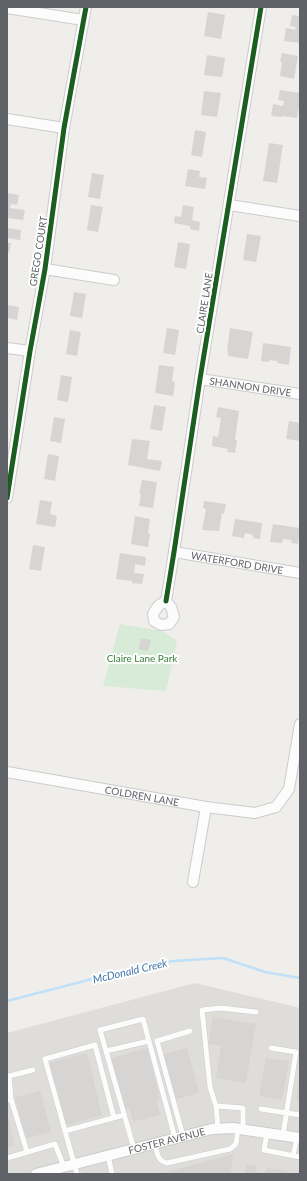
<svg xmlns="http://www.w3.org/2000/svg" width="307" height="1181" viewBox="0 0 307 1181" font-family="Lato,sans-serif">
<rect width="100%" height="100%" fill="#efeeea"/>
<path fill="#dfddda" d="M195,983L300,1008V1174H7V1033Z"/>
<path fill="#d8ebd6" d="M120,624L162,631L177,641L166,691L103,686Z"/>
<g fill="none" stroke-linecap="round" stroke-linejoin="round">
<path stroke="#bfe0f9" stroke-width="2.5" d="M7,1001L158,962L223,958L265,972L300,978"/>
</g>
<path fill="#d6d5d3" d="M208,12L225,15L221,39L204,36Z
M292,15L300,16V43L284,41L286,28L295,30L296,27L290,26Z
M282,53L298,56L294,79L280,76L282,62H280Z
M207,55L225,58L222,77L204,75Z
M280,90L300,93V102L297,118L283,116V117L271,116L273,104L283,106L284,101L278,100Z
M204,91L221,93L217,117L201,115Z
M195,130L206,132L202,157L191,155Z
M269,143L283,145L277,183L263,181Z
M188,169L200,171L199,177L207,178L205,189L185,186Z
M92,173L104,175L100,199L88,197Z
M7,193L19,195L17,205L11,204L10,208L25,210L23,220L7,218Z
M91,205L103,207L98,232L87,230Z
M183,205L194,207L192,220L200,222L199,231L190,229V226L174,223L175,216L181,217Z
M7,228L21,230L20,240L7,238Z
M247,234L261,236L256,262L243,260Z
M178,242L190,244L186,269L174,267Z
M7,243H11L9,253H7Z
M74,292L86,294L82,318L70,316Z
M7,305L19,307L17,320L7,318Z
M167,328L179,330L175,355L163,353Z
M230,328L253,332L248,359L228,356V351H227Z
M70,330L81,332L77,356L66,354Z
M263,343L291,347L289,365L277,363L278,361L269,360V362L261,361Z
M159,365L174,367L172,381L175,382L173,396L155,393Z
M61,375L72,377L68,402L57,400Z
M154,405L166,407L162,431L150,429Z
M218,407L239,411L235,440H237L235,453L227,452L228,449L212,446L213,436L218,437L221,418L216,417Z
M54,417L65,419L61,443L50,441Z
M289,421L300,423V441L286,439Z
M132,439L150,441L147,459L162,461L160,471L128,465Z
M48,454L59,456L55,481L44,479Z
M142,480L157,482L153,508L139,506L141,494H139Z
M40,500L52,502L50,514L57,516L55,527L36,524Z
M204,501L226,504L224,514L222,513L219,531L202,530L206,509L203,508Z
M135,516L150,519L148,533L150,534L148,547L131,544Z
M235,519L262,523L260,539L253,538V535L245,533L244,538L232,536Z
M273,524L300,528L298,544L291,543L292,540L283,539L282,543L270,542Z
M33,545L45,547L41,571L29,569Z
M120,553L146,557L145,566L135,564L134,573L144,574L142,584L132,583V581L116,579Z
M141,638L151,640L148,651L138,649Z
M213,1017L256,1024L246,1083L216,1078L221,1046L208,1044Z
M148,1048L160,1099L156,1100L160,1115L133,1122L129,1107L124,1109L111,1058Z
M187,1048L199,1093L174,1100L163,1054Z
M87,1053L102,1115L65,1126L49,1063Z
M266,1058L289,1061L282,1100L259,1096Z
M299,1080H300V1101H296Z
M40,1091L51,1132L26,1138L15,1097Z
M7,1113L14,1145L7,1147Z
M234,1154L230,1174H163V1173Z
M246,1164L257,1166L256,1172L263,1173V1174H244Z
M266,1168L288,1171L287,1174H265Z"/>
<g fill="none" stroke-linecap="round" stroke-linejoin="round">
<defs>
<path id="lane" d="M271,1048L296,1052L283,1135
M106,1051L149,1041
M11,1099L27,1152
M7,1100L11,1099L9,1076L33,1070
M216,1106L210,1087L202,1010L221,1008L256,1012
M261,1109L300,1115
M218,1128L216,1106L243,1108V1129
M65,1131L45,1059L95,1045L114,1118
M267,1133L264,1150L300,1157
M183,1136L157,1041L190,1031
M155,1143C157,1152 157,1161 167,1163L230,1149L236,1144L238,1129
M134,1149L100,1030L143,1019L175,1138
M108,1155L112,1174
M293,1156L297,1138
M7,1158L55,1144L64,1167
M77,1174L65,1131L124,1115"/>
<g id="street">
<path d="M7,8L83,20"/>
<path d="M7,119L64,128"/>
<path d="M229,205L300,216"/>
<path d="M45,269L114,280"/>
<path d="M7,348L30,351"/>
<path id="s1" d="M200,379L300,394"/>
<path d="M7,498L30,351L45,269L64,128L86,7"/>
<path id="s2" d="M174,552L300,573"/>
<path d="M166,601L174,552L200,379L261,7"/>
<path d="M166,601L171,607L174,617L169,624L161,625L154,621L153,614L158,606Z"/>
<path id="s3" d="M7,772L206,807L255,813L276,807L289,789L300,724"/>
<path d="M193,882L206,807"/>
<path id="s4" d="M36,1174L212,1129L233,1128L300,1138"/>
</g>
</defs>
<use href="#lane" stroke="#cbcccc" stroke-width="6"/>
<use href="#street" stroke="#cbcccc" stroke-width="12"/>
<use href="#lane" stroke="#fdfcfc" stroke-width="5"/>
<use href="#street" stroke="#fdfcfc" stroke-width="10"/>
<defs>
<path id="cycleway" d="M7,498L30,351L45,269L64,128L86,7
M166,601L174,552L200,379L261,7"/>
</defs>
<use href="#cycleway" stroke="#fff" stroke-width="8"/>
<use href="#cycleway" stroke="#1b5e20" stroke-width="5"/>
</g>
<g text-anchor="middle" stroke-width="4" stroke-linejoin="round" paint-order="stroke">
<g font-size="10" fill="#5f6368" stroke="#fff">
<text transform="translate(38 251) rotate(-81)" y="4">GREGO COURT</text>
<text transform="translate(204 303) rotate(-81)" y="4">CLAIRE LANE</text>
<text dy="4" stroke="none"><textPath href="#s1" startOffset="51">SHANNON DRIVE</textPath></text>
<text dy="4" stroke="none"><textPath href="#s2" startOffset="64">WATERFORD DRIVE</textPath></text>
<text dy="4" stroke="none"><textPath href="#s3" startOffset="137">COLDREN LANE</textPath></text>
<text dy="4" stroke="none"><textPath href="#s4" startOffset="135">FOSTER AVENUE</textPath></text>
</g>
<g font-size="10" fill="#348238" stroke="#fff">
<text x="142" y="662">Claire Lane Park</text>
</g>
<g font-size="11" font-style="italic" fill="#4174aa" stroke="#fff">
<text transform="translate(130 971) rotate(-13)" y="4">McDonald Creek</text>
</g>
</g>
<rect width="307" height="1181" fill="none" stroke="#5f6368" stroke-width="16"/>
</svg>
